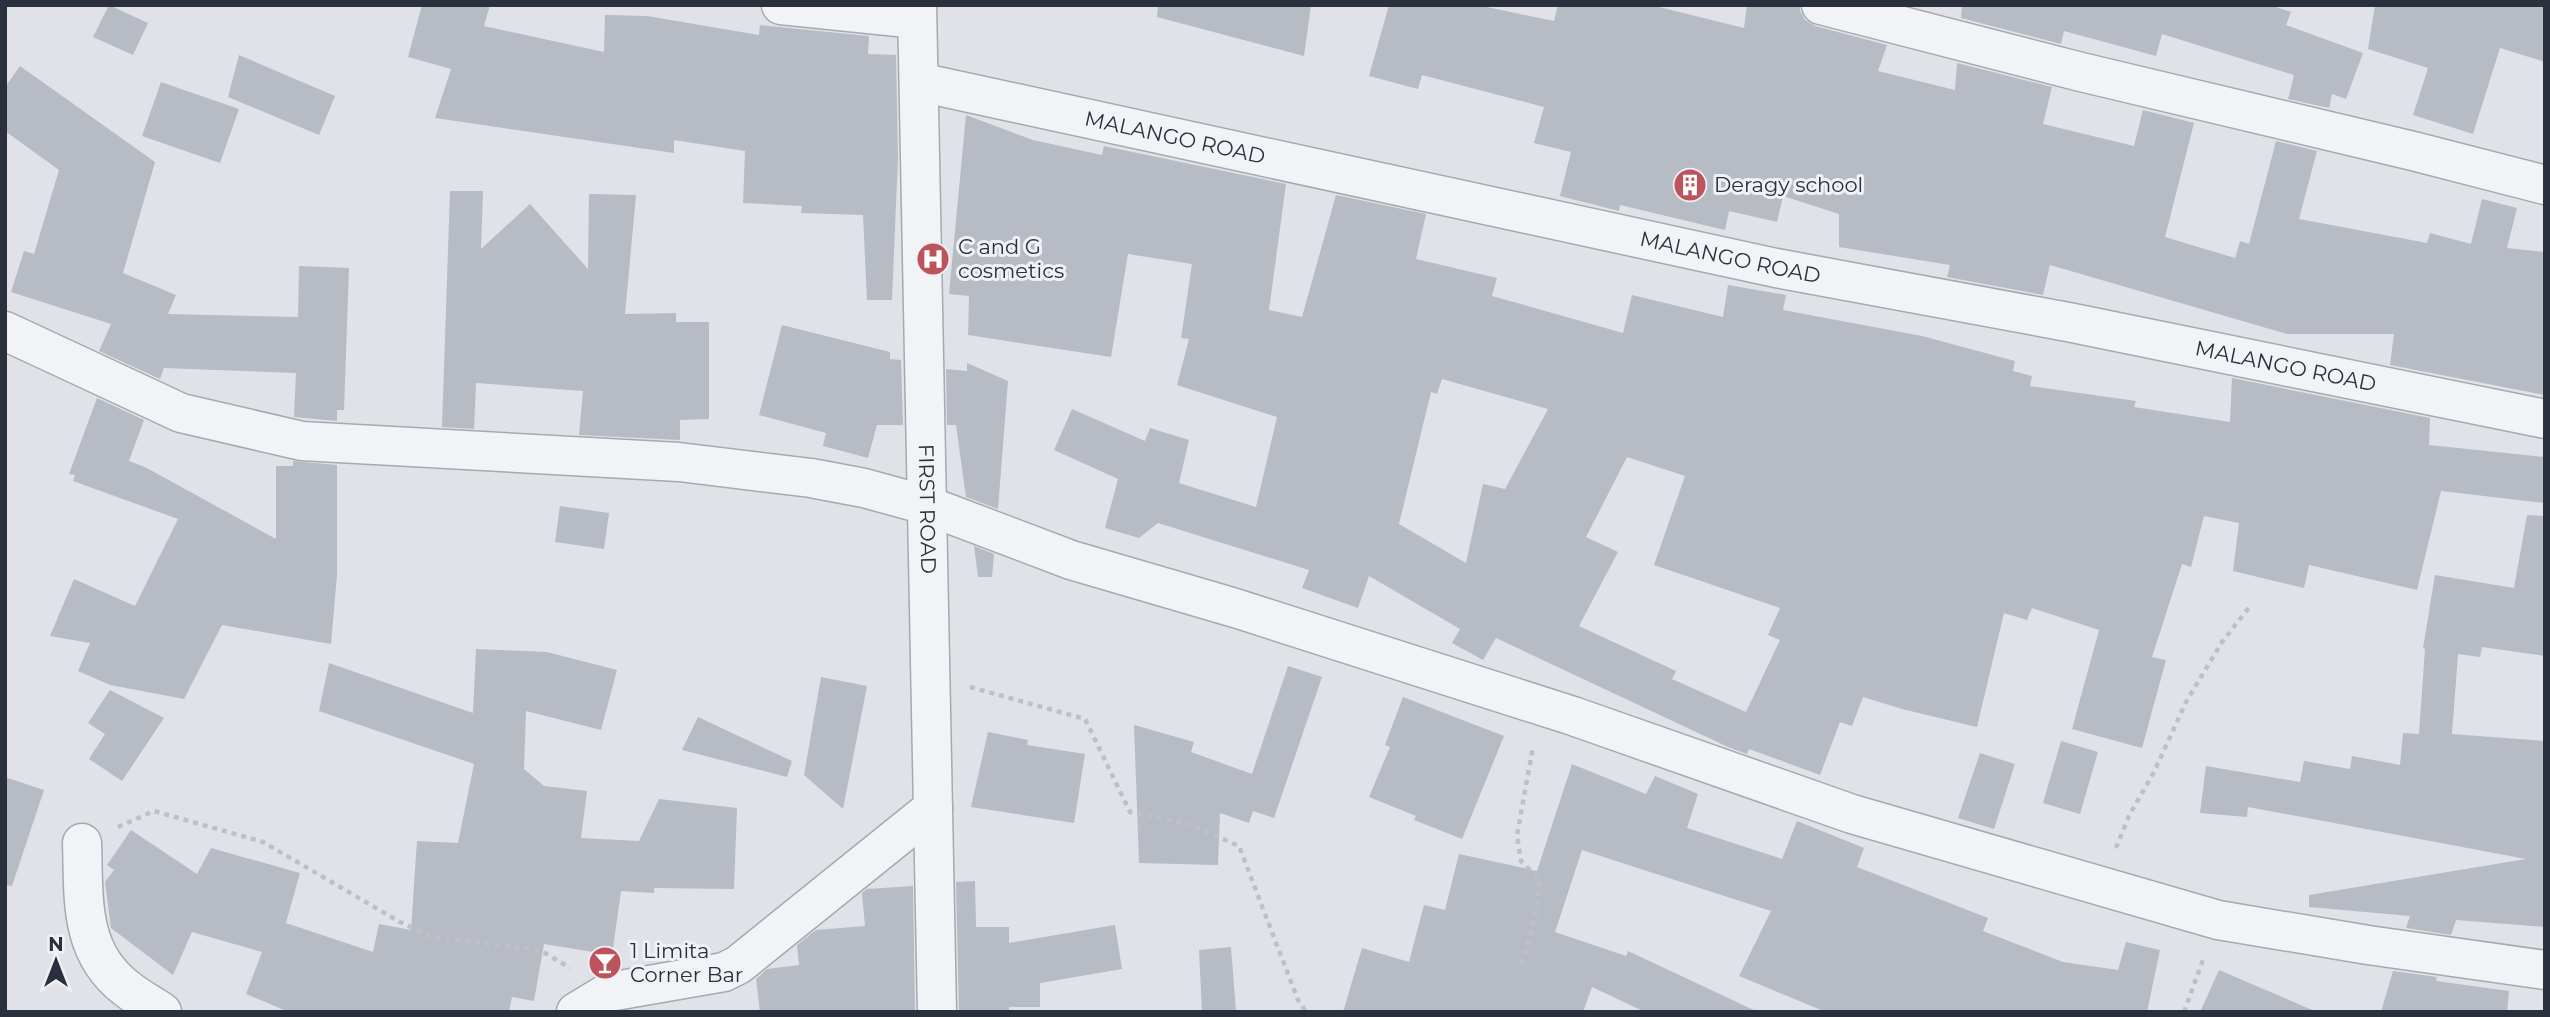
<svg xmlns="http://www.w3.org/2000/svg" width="2550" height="1017" viewBox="0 0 2550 1017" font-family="Montserrat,sans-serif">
<rect width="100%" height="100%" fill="#e0e2e7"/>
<path fill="#b7bbc3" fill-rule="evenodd" d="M109,5L148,23L133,55L93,37Z
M422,5H490L484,26L604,52L605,15L647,16L759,35L760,25L869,36L868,54L896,55L898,158L892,300H867L863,215L801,213L802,206L743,203L745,151L674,140V153L435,118L451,69L408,57Z
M1158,5H1311L1304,56L1157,17Z
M1389,5H1477L1554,21L1558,5H1651L1744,28L1747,5H1800V11L1805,20L1815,26L1887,45L1878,71L1955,90L1957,63L2052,87L2043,124L2134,146L2143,110L2194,123L2165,237L2235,258L2240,241L2249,244L2276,141L2317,151L2299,219L2427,243L2430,233L2471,244L2482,199L2517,208L2507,248L2545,252V395L2390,365L2394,334H2287L2050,265L2043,295L1947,277L1950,265L1839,247V214L1783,196L1777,222L1729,211L1725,230L1620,205L1619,211L1560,196L1571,152L1534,143L1544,107L1422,75L1418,89L1369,76Z
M1962,5H2270L2291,12L2286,25L2363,53L2346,99L2332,94L2329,108L2288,99L2294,75L2162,34L2156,56L2064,31L2061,44L1961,18Z
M2375,5H2545V62L2500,48L2473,134L2413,115L2428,68L2368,49Z
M239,55L335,96L319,135L228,97Z
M20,66L155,162L123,273L176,295L168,314L298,317L299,266L349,268L344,410H337V421L294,417L296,373L164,368L160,379L99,351L111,324L11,292L24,251L34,254L59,170L5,131V87Z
M161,82L239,109L220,163L142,136Z
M966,115L1033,140L1102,155L1104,146L1286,184L1269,310L1302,317L1336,195L1426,214L1416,259L1497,278L1492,296L1623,333L1632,295L1723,317L1728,285L1786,295L1783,310L1922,336L2015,361L2013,371L2032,376L2030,386L2136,401L2134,407L2230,422L2232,378L2430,418L2429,445L2545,457V503L2441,491L2417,590L2309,565L2304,588L2233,571L2239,523L2204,516L2191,567L2182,564L2152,657L2166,660L2142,748L2072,729L2099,630L2032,608L2027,620L2004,613L1977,727L1902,709L1863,697L1852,726L1840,722L1820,775L1749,749L1747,754L1728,747L1496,638L1483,660L1452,643L1460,629L1369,576L1358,608L1302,588L1309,570L1158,523L1139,538L1105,528L1118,479L1054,450L1072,409L1145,441L1150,428L1189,440L1179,483L1256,507L1277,417L1177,385L1189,339L1181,338L1192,264L1128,254L1111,357L968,335L969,296L949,294ZM1442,379L1548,409L1505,489L1483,484L1466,563L1399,524L1431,392L1437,394ZM1627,457L1685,476L1654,565L1780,608L1768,635L1780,640L1746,712L1672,679L1676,671L1579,626L1618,552L1586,537Z
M450,191H483L481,249L530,204L588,269L589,194L636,195L625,314L676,313V322H709V419L680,420V440L579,435L583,391L476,383L474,429L442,427Z
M782,325L890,352V359L901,360L903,425H877L868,458L823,446L826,433L759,415Z
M967,363L1008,381L998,509L966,497L956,425H947L946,369L967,371Z
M97,398L144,420L129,461L145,467L276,539V466H293V461L337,465V575L331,644L222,625L184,699L110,685L78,671L90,643L50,636L74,579L135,606L178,519L73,481L75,475L69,474Z
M560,506L609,513L604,549L555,542Z
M2527,515L2545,516V656L2482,647L2480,657L2458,654L2452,734L2545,741V927L2456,920L2451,935L2406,928L2410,916L2309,907V895L2526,859L2248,807L2247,817L2200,813L2206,766L2300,782L2304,761L2350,769L2352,756L2400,765L2403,733L2419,734L2425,649L2423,648L2435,575L2514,588Z
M974,546L994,554L992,577H978Z
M476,649L547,652L617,670L601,730L526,711L524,769L544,786L587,791L581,838L639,841L659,799L737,808L734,889L654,888V893L621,891L612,955L544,944L534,1001L512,997L509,1012H289L246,994L262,952L192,932L173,975L111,928L105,882L114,870L107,865L131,830L197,874L211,848L300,873L286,923L373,952L379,924L411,930L417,841L458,843L474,764L319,711L329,663L473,713Z
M1288,666L1322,677L1274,818L1253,811L1249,823L1220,813L1218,865L1139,863L1134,725L1194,742L1191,752L1252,774Z
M821,677L867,686L843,809L804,775Z
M110,690L164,718L122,781L89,759L105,734L88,723Z
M1403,697L1504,736L1462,839L1414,820L1416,816L1369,797L1390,747L1385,745Z
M698,717L792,761L787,777L682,750Z
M988,732L1028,740L1027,745L1085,754L1074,823L971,807Z
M2061,741L2098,752L2080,814L2043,803Z
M1980,753L2015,764L1994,829L1958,818Z
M1572,764L1646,794L1655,776L1698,794L1687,828L1782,859L1797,821L1864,848L1857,867L1988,918L1983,931L2063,962L2118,970L2126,942L2160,950L2147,1012H1826L1739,976L1771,911L1582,850L1555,932L1626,956L1628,951L1758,1012H1645L1592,987L1583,1012H1343L1362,948L1409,962L1424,905L1445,910L1459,854L1537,871Z
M5,777L44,790L12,886L5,885Z
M975,881L976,927H1009V943L1115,925L1122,969L1040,983V1007H1009V1012H959L956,882Z
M913,886L915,1012H760L756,979L767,969L799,965L797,945L816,930L865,926L862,893L867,889Z
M1231,947L1236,1012H1202L1199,950Z
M2219,970L2317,1012H2200Z
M2393,971L2437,977L2436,981L2509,991L2507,1012H2381Z"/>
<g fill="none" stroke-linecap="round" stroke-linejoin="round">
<defs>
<g id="minor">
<path d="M781,5L917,19"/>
<path id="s1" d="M917,5L937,1012"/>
<path d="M1821,5L2081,72L2413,151L2545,185"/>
<path id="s2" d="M919,82L1776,268L2068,322L2545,419"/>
<path d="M5,331L181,413L302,441L679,462L811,478L864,488L926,505L1071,560L1235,608L1573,716L1852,814L2218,920L2368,945L2545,970"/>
<path d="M82,843C84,897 78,951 126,988C137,997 150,1004 162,1012"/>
<path d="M576,1012L609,992L724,972L738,965L933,808"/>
</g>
</defs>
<use href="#minor" stroke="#a6a9b0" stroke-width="41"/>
<path stroke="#bec0c6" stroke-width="4.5" stroke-dasharray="5 5" stroke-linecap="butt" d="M970,687L1085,719L1130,812L1189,824L1239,846L1298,1000L1306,1012
M118,827L154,811L263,842L400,922L432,937L540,950L570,968
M2116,848L2129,816L2154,772L2186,702L2222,642L2251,605
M1521,964C1531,935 1538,910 1539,879L1521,861L1517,835L1533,747
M2184,1012L2204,957"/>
<use href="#minor" stroke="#f2f3f6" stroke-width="38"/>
</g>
<defs>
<symbol id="building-disc" viewBox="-11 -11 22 22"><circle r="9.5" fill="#bd535c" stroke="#eff1f5"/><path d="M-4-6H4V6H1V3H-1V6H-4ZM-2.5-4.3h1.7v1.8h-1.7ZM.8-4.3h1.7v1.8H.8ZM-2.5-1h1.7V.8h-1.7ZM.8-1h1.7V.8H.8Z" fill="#fff"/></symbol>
<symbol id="hospital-disc" viewBox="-11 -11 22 22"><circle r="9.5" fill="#bd535c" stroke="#eff1f5"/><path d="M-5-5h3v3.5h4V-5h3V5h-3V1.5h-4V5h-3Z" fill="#fff"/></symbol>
<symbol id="bar-disc" viewBox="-11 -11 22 22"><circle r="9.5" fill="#bd535c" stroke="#eff1f5"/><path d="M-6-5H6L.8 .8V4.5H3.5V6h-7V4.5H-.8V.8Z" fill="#fff"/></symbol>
</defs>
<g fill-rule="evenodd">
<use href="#building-disc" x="1671" y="166" width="38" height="38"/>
<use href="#hospital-disc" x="914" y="240" width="38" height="38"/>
<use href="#bar-disc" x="586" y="944" width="38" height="38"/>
</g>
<g text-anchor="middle" stroke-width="6" stroke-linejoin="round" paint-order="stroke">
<g font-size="21" fill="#2a303c" stroke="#eff1f5">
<text dy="7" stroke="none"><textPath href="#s2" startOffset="262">MALANGO ROAD</textPath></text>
<text dy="7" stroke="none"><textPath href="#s2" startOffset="830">MALANGO ROAD</textPath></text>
<text dy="7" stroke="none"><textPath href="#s2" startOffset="1396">MALANGO ROAD</textPath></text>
<text dy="7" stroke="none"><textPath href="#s1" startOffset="504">FIRST ROAD</textPath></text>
</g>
<g font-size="21" fill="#2a303c" stroke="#eff1f5" text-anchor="start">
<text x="1714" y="192">Deragy school</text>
<text x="958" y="254">C and G<tspan x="958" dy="24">cosmetics</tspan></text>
<text x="630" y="958">1 Limita<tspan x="630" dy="24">Corner Bar</tspan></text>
</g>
</g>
<rect width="2550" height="1017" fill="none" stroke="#2a303c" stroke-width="14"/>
<g transform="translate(56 961)" stroke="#eff1f5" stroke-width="5" paint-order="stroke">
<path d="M0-5L12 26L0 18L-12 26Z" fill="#2a303c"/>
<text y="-10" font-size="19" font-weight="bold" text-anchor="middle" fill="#2a303c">N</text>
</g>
</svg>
